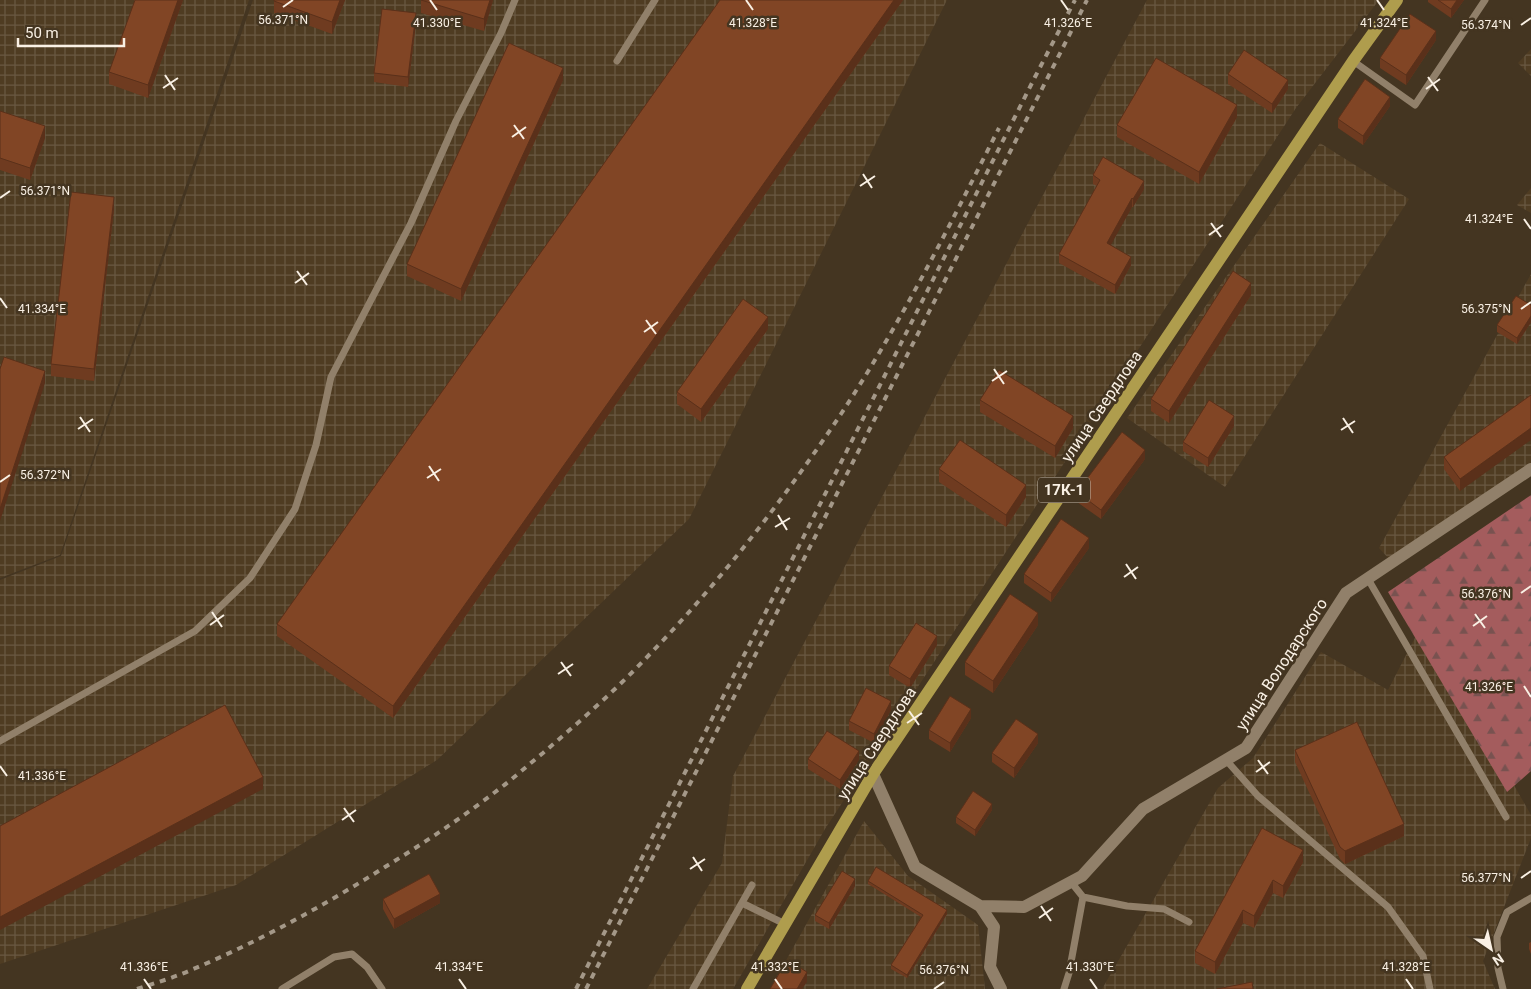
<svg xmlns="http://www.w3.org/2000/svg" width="1531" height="989" viewBox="0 0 1531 989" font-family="Roboto,sans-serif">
<defs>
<pattern id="industrial-grid" width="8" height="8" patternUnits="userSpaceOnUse" patternTransform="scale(1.25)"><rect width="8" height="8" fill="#4f3c22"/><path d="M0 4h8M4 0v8" fill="none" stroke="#695842"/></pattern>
<pattern id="forest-firs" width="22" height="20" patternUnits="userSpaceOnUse" patternTransform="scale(1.25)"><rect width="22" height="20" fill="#a45c5d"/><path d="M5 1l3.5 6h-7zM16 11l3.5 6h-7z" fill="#785250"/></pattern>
</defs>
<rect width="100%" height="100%" fill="#443521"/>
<path fill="url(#industrial-grid)" d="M0,0H249L60,555L0,578Z
M253,0H947L689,519L437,760L236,885L0,964V580L61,556Z
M1147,0H1379L1296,108L825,829L733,989H647L722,863L733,776Z
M1531,49V76L1518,63Z
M1320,143L1409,199L1225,487L1127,418Z
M1531,188V213L1517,205Z
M1531,274V467L1390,560L1379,548Z
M1422,624L1531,815V838L1483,961L1495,989H1102L1218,788L1253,758L1321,652L1388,690Z
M864,821L908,876L978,925L985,989H770Z"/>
<path fill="url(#forest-firs)" d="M1531,495V771L1507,792L1388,592Z"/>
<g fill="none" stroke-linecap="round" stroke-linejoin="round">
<path stroke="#91806a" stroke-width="7" d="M617,61L655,0
M1353,61L1415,105L1485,0
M1368,579L1506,817
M0,741L195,631L250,578L295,509L316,445L331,377L411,223L456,121L501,33L515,0
M1226,760L1258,796L1388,907L1423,956L1430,989
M1071,882L1083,897L1127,906L1164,909L1189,922
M742,903L785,924
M282,989L334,957L352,954L367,967L382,989
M693,989L752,885
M1064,989L1069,973L1083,897
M1503,989L1498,968L1497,937L1507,912L1531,898"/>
<path stroke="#91806a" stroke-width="12" d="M873,774L915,867L980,906L1024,907L1082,876L1143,809L1246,748L1346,593L1531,469
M980,906L994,927L990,967L1001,989"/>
<path stroke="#af9d4d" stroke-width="12" d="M747,989L873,774L1353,61L1397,0"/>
<path stroke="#a49888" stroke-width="4" stroke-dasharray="6 6" stroke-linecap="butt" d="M137,989C155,983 173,978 191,970C258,942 323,906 385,867C424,843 463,817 499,789C514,778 528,765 543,753C579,722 616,690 649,655C720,582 784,499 841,414C901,323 950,225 999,128
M576,989L1035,77L1075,0
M586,989L1087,0"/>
</g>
<path fill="#6f3b20" d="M183,0L148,98L109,84V72Z
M345,0L332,34L274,13V1Z
M421,0H493L484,31L421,13Z
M720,0H903L393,718L277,636V624Z
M1428,0H1464L1451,18L1428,2Z
M416,23L408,87L374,82V73Z
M1436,40L1406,85L1380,68V58Z
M1228,74L1288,89L1272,113L1228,84Z
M563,80L461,301L407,276V264Z
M1390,106L1363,145L1338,128V119Z
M0,111L45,138L30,180L0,170Z
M1237,117L1199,184L1117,137V125Z
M1093,175L1144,189L1133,207H1132L1110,245L1131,265L1115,294L1059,263V254L1097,186L1093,184Z
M114,209L94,381L51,376V364Z
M1251,295L1169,423L1151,411V399Z
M1531,305V322L1517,344L1497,332V325Z
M768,329L701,422L677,404V392Z
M1531,395L1460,491L1444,469V457Z
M980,400L1073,428L1055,458L980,412Z
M1234,426L1208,467L1183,451V442Z
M1145,459L1101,519L1077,502V492Z
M939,469L1026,497L1006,527L939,482Z
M1089,548L1051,602L1024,583V574Z
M1038,625L993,693L965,675V662Z
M937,645L910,688L889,675V666Z
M891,710L874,743L849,730V721Z
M971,718L950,752L929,739V730Z
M1038,743L1014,778L992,762V753Z
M1295,750L1404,836L1345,864L1340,859L1295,762Z
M808,759L859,760L840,789L808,769Z
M992,810L975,836L956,823V817Z
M1262,828L1303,862L1283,898L1273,893L1254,928L1243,923L1215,974L1195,963V951Z
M868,881L947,914L907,978L891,969V965L921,917L868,884Z
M855,886L829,929L815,921V915Z
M383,899L440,903L394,929L383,909Z
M1531,942V954L1529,949V943Z"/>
<path fill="#5a301a" d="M178,0H183L148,98V85Z
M340,0H345L332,34V22Z
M490,0H493L484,31V19Z
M894,0H903L393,718V706Z
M1457,0H1464L1451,18V9Z
M416,13V23L408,87V77Z
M1436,31V40L1406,85V75Z
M563,68V80L461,301V289Z
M1288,80V89L1272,113V104Z
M1390,97V106L1363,145V136Z
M1237,105V117L1199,184V172Z
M45,126V138L30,180V168Z
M1144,181V189L1133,207V199Z
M114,197V209L94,381V369Z
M1132,198V207L1107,252V243Z
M1131,257V265L1115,294V285Z
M1251,283V295L1169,423V411Z
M1531,316V322L1517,344V338Z
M768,317V329L701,422V409Z
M45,371V383L0,521V509Z
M1073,416V428L1055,458V446Z
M1234,416V426L1208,467V458Z
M1531,428V440L1460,491V479Z
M1145,450V459L1101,519V510Z
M1026,485V497L1006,527V515Z
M1089,538V548L1051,602V593Z
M1038,613V625L993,693V681Z
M937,636V645L910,688V679Z
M891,701V710L874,743V734Z
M971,709V718L950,752V743Z
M1038,734V743L1014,778V768Z
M859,751V760L840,789V780Z
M263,777V789L0,930V917Z
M992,804V810L975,836V830Z
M1404,824V836L1345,864V851Z
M1303,850V862L1283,898V886Z
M855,879V886L829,929V923Z
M1273,880V893L1254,928V916Z
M440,894V903L394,929V919Z
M947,910V914L907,978V975Z
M1243,910V923L1215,974V962Z
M807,972V982L802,989H797Z"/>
<path fill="#814525" stroke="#5a301a" d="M135,0H178L148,85L109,72Z
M274,0H340L332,22L274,1Z
M421,0H490L484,19Z
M720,0H894L393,706L277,624Z
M1438,0H1457L1451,9Z
M382,9L416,13L408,77L374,73Z
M1410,14L1436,31L1406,75L1380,58Z
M509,43L563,68L461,289L407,264Z
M1244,50L1288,80L1272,104L1228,74Z
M1156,58L1237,105L1199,172L1117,125Z
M1365,79L1390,97L1363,136L1338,119Z
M0,111L45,126L30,168L0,158Z
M1103,157L1144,181L1133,199L1132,198L1107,243L1131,257L1115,285L1059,254L1100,180L1093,175Z
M71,192L114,197L94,369L51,364Z
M1233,271L1251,283L1169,411L1151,399Z
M1516,296L1531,305V316L1517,338L1497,325Z
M743,299L768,317L701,409L677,392Z
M4,357L45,371L0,509V369Z
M999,370L1073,416L1055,446L980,400Z
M1531,395V428L1460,479L1444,457Z
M1209,400L1234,416L1208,458L1183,442Z
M1122,432L1145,450L1101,510L1077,492Z
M960,440L1026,485L1006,515L939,469Z
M1061,519L1089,538L1051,593L1024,574Z
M1010,594L1038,613L993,681L965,662Z
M916,623L937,636L910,679L889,666Z
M866,688L891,701L874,734L849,721Z
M950,696L971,709L950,743L929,730Z
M225,705L263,777L0,917V826Z
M1016,719L1038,734L1014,768L992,753Z
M1357,722L1404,824L1345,851L1340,847L1295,750Z
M827,731L859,751L840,780L808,759Z
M973,791L992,804L975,830L956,817Z
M1262,828L1303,850L1283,886L1273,880L1254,916L1243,910L1215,962L1195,951Z
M876,867L947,910L907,975L891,965L923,915L868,881Z
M842,871L855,879L829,923L815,915Z
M429,874L440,894L394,919L383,899Z
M787,960L807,972L797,989H770Z
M1252,982L1253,989H1217Z"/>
<path fill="none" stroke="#f9f0e4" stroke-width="2" d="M430,0L437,10M746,0L753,10M1061,0L1068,10M1377,0L1384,10M283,7L293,0M1521,25L1531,18M165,75L175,90M1428,77L1438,91M163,88L178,78M1426,89L1440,79M514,125L524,139M512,137L526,127M863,174L872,188M860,186L875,176M0,198L10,191M1524,219L1531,229M1211,223L1221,237M1209,235L1223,225M297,271L307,285M295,283L309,273M0,298L7,308M1521,309L1531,302M646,320L656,334M644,332L658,322M994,369L1004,384M992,381L1007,371M80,417L90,432M1343,418L1353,433M78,429L93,419M1341,430L1355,421M429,466L439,481M427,478L441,469M0,482L10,475M778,515L787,530M775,527L790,518M1126,564L1136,579M1124,577L1138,567M1521,593L1531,586M212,612L222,627M1475,614L1485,628M210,625L224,615M1473,626L1487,616M561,662L571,676M558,674L573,664M1524,686L1531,697M909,711L919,725M907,723L922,713M1258,760L1268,774M0,766L7,776M1256,772L1270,762M344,808L354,822M342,820L356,810M693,857L702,871M690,869L705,859M1521,878L1531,871M1041,906L1051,921M1039,918L1053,908M144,979L151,989M459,979L466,989M775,979L782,989M1090,979L1097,989M1406,979L1413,989M934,989L944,982"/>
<g text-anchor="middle" stroke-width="5" stroke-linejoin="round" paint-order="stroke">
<rect fill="#443521" stroke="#c3b8aa" stroke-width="1" x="1038" y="477.5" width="52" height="25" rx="4"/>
<g font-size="15" font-weight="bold" fill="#f9f0e4">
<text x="1064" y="495">17К-1</text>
</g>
<g font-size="16" fill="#f9f0e4" stroke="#443521">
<text transform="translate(1101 406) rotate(-56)" y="6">улица Свердлова</text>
<text transform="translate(1281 664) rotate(-57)" y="6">улица Володарского</text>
<text transform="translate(876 743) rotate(-57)" y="6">улица Свердлова</text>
</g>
</g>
<g font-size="12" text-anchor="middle" fill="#f9f0e4" stroke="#443521" stroke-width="5" stroke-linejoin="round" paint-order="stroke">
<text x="283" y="24">56.371°N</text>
<text x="1068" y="27">41.326°E</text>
<text x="437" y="27">41.330°E</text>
<text x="753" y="27">41.328°E</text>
<text x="1384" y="27">41.324°E</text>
<text x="1486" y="29">56.374°N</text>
<text x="45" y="195">56.371°N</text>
<text x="1489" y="223">41.324°E</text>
<text x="42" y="313">41.334°E</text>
<text x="1486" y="313">56.375°N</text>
<text x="45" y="479">56.372°N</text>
<text x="1486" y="598">56.376°N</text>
<text x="1489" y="691">41.326°E</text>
<text x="42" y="780">41.336°E</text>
<text x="1486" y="882">56.377°N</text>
<text x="144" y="971">41.336°E</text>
<text x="459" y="971">41.334°E</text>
<text x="775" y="971">41.332°E</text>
<text x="1090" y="971">41.330°E</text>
<text x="1406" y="971">41.328°E</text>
<text x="944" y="974">56.376°N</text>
</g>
<g transform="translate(1491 949) rotate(146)" stroke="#443521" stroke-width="4" paint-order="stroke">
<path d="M0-4L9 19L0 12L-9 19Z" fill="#f9f0e4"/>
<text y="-8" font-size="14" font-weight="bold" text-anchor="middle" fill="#f9f0e4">N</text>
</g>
<path d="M18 38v8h106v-8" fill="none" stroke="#f9f0e4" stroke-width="2.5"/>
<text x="25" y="38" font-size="15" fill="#f9f0e4" stroke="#443521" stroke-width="4" paint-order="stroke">50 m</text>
</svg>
